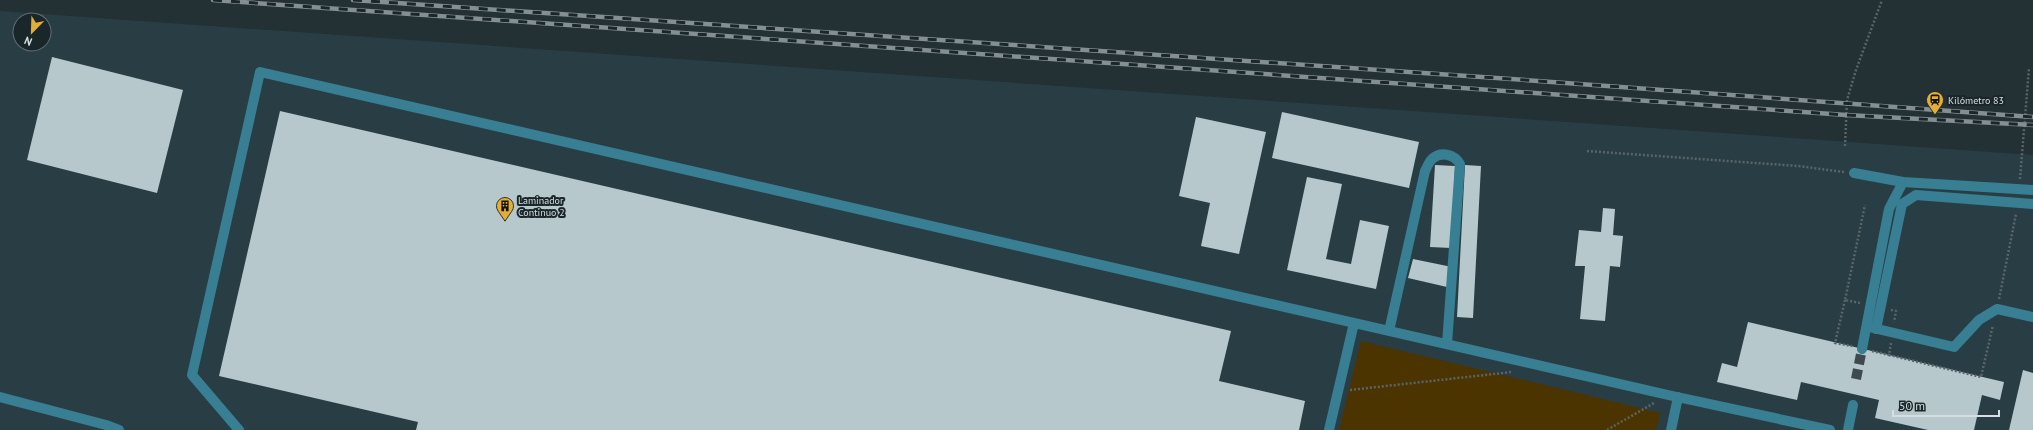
<svg xmlns="http://www.w3.org/2000/svg" width="2033" height="430" viewBox="0 0 2033 430" font-family="'PT Sans',sans-serif">
<rect width="100%" height="100%" fill="#233034"/>
<path fill="#293e44" fill-rule="evenodd" d="M0,11L2033,155V430H0ZM20,20H44V44H20Z"/>
<path fill="#4b3400" d="M1361,341L1661,413L1656,430H1339Z"/>
<path fill="#b7c8cd" d="M52,57L183,90L157,193L27,160Z
M280,111L1231,331L1219,381L1305,401L1299,430H416L418,422L219,376Z
M1282,112L1419,142L1409,188L1272,158Z
M1196,117L1266,132L1239,254L1201,246L1210,203L1179,196Z
M1435,165L1455,166L1451,248L1430,247Z
M1465,165L1481,166L1473,318L1457,317Z
M1307,177L1342,184L1326,259L1351,264L1360,220L1389,226L1376,289L1287,270Z
M1603,208L1615,209L1613,235L1623,236L1620,267L1610,266L1605,321L1580,319L1585,266H1575L1579,230L1601,232Z
M1413,259L1452,267L1447,287L1408,278Z
M1748,322L2004,382L2000,400L1982,395L1974,430H1928L1875,418L1879,400L1801,382L1797,400L1717,382L1722,363L1737,367Z
M2023,370L2033,373V430H2009Z"/>
<g fill="none" stroke-linecap="round" stroke-linejoin="round">
<path stroke="#3e4a4e" stroke-width="10" stroke-dasharray="10 5" stroke-linecap="butt" d="M1856,379L1862,349"/>
<path stroke="#596568" stroke-width="2.5" stroke-dasharray="2 2" stroke-linecap="butt" d="M1845,146L1847,100L1856,70L1882,0
M1587,151L1798,166L1844,172
M2020,179L2029,68
M1999,299L2016,214
M1845,300L1835,343L1852,346
M1860,303L1845,300L1865,205
M1891,310L1896,311L1894,322
M1891,343L1889,355L1981,377L1993,325
M1872,351L1889,355
M1350,390L1512,372
M1607,430L1654,403"/>
<path stroke="#387f94" stroke-width="10" d="M1854,173L1903,182
M1869,327L1954,347L1979,320L1997,309L2033,317
M1876,329L1902,204L1916,195L2033,204
M1389,331L1425,171C1427,167 1429,162 1432,159C1441,151 1454,154 1460,164L1447,344
M1862,349L1889,209L1903,182L2033,190
M0,397L106,425L119,430
M239,430L192,375L260,72L1668,395L1830,430
M1329,430L1354,323
M1671,430L1678,397
M1848,430L1853,405"/>
<defs>
<path id="rail" d="M213,0L1846,115L2033,125
M353,0L1511,79L2033,117"/>
</defs>
<use href="#rail" stroke="#858f93" stroke-width="4.5"/>
<use href="#rail" stroke="#19262a" stroke-width="3" stroke-dasharray="9" stroke-linecap="butt"/>
</g>
<defs>
<symbol id="station-pin" viewBox="-11 -11 22 30"><path d="M0 17L-7.5 6A9.5 9.5 0 1 1 7.5 6Z" fill="#e4ae35" stroke="#19262a"/><path d="M-3-6H3Q5-6 5-4V2Q5 4 3 4L4.5 6H3L1.5 4h-3L-3 6H-4.5L-3 4Q-5 4-5 2V-4Q-5-6-3-6ZM-3.5-4v3h7v-3ZM-3.5 1v1.5H-2V1ZM2 1v1.5H3.5V1Z" fill="#111"/></symbol>
<symbol id="building-pin" viewBox="-11 -11 22 30"><path d="M0 17L-7.5 6A9.5 9.5 0 1 1 7.5 6Z" fill="#e4ae35" stroke="#19262a"/><path d="M-4-6H4V6H1V3H-1V6H-4ZM-2.5-4.3h1.7v1.8h-1.7ZM.8-4.3h1.7v1.8H.8ZM-2.5-1h1.7V.8h-1.7ZM.8-1h1.7V.8H.8Z" fill="#111"/></symbol>
</defs>
<g fill-rule="evenodd">
<use href="#station-pin" x="1925" y="90" width="20" height="27"/>
<use href="#building-pin" x="495" y="196" width="20" height="27"/>
</g>
<g text-anchor="middle" stroke-width="4" stroke-linejoin="round" paint-order="stroke">
<g font-size="10" fill="#d6dee1" stroke="#19262a" text-anchor="start">
<text x="1948" y="104">Kilómetro 83</text>
<text x="518" y="204">Laminador<tspan x="518" dy="12">Continuo 2</tspan></text>
</g>
</g>
<g transform="translate(32 32) rotate(203)"><circle r="19" fill="#19262a" stroke="#657073"/>
<path d="M0-3L7 15L0 10L-7 15Z" fill="#e4ae35"/>
<text y="-6" font-size="11" font-weight="bold" text-anchor="middle" fill="#d6dee1">N</text>
</g>
<path d="M1893 410v6h106v-6" fill="none" stroke="#d6dee1" stroke-width="2"/>
<text x="1899" y="410" font-size="12" fill="#d6dee1" stroke="#19262a" stroke-width="3" paint-order="stroke">50 m</text>
</svg>
